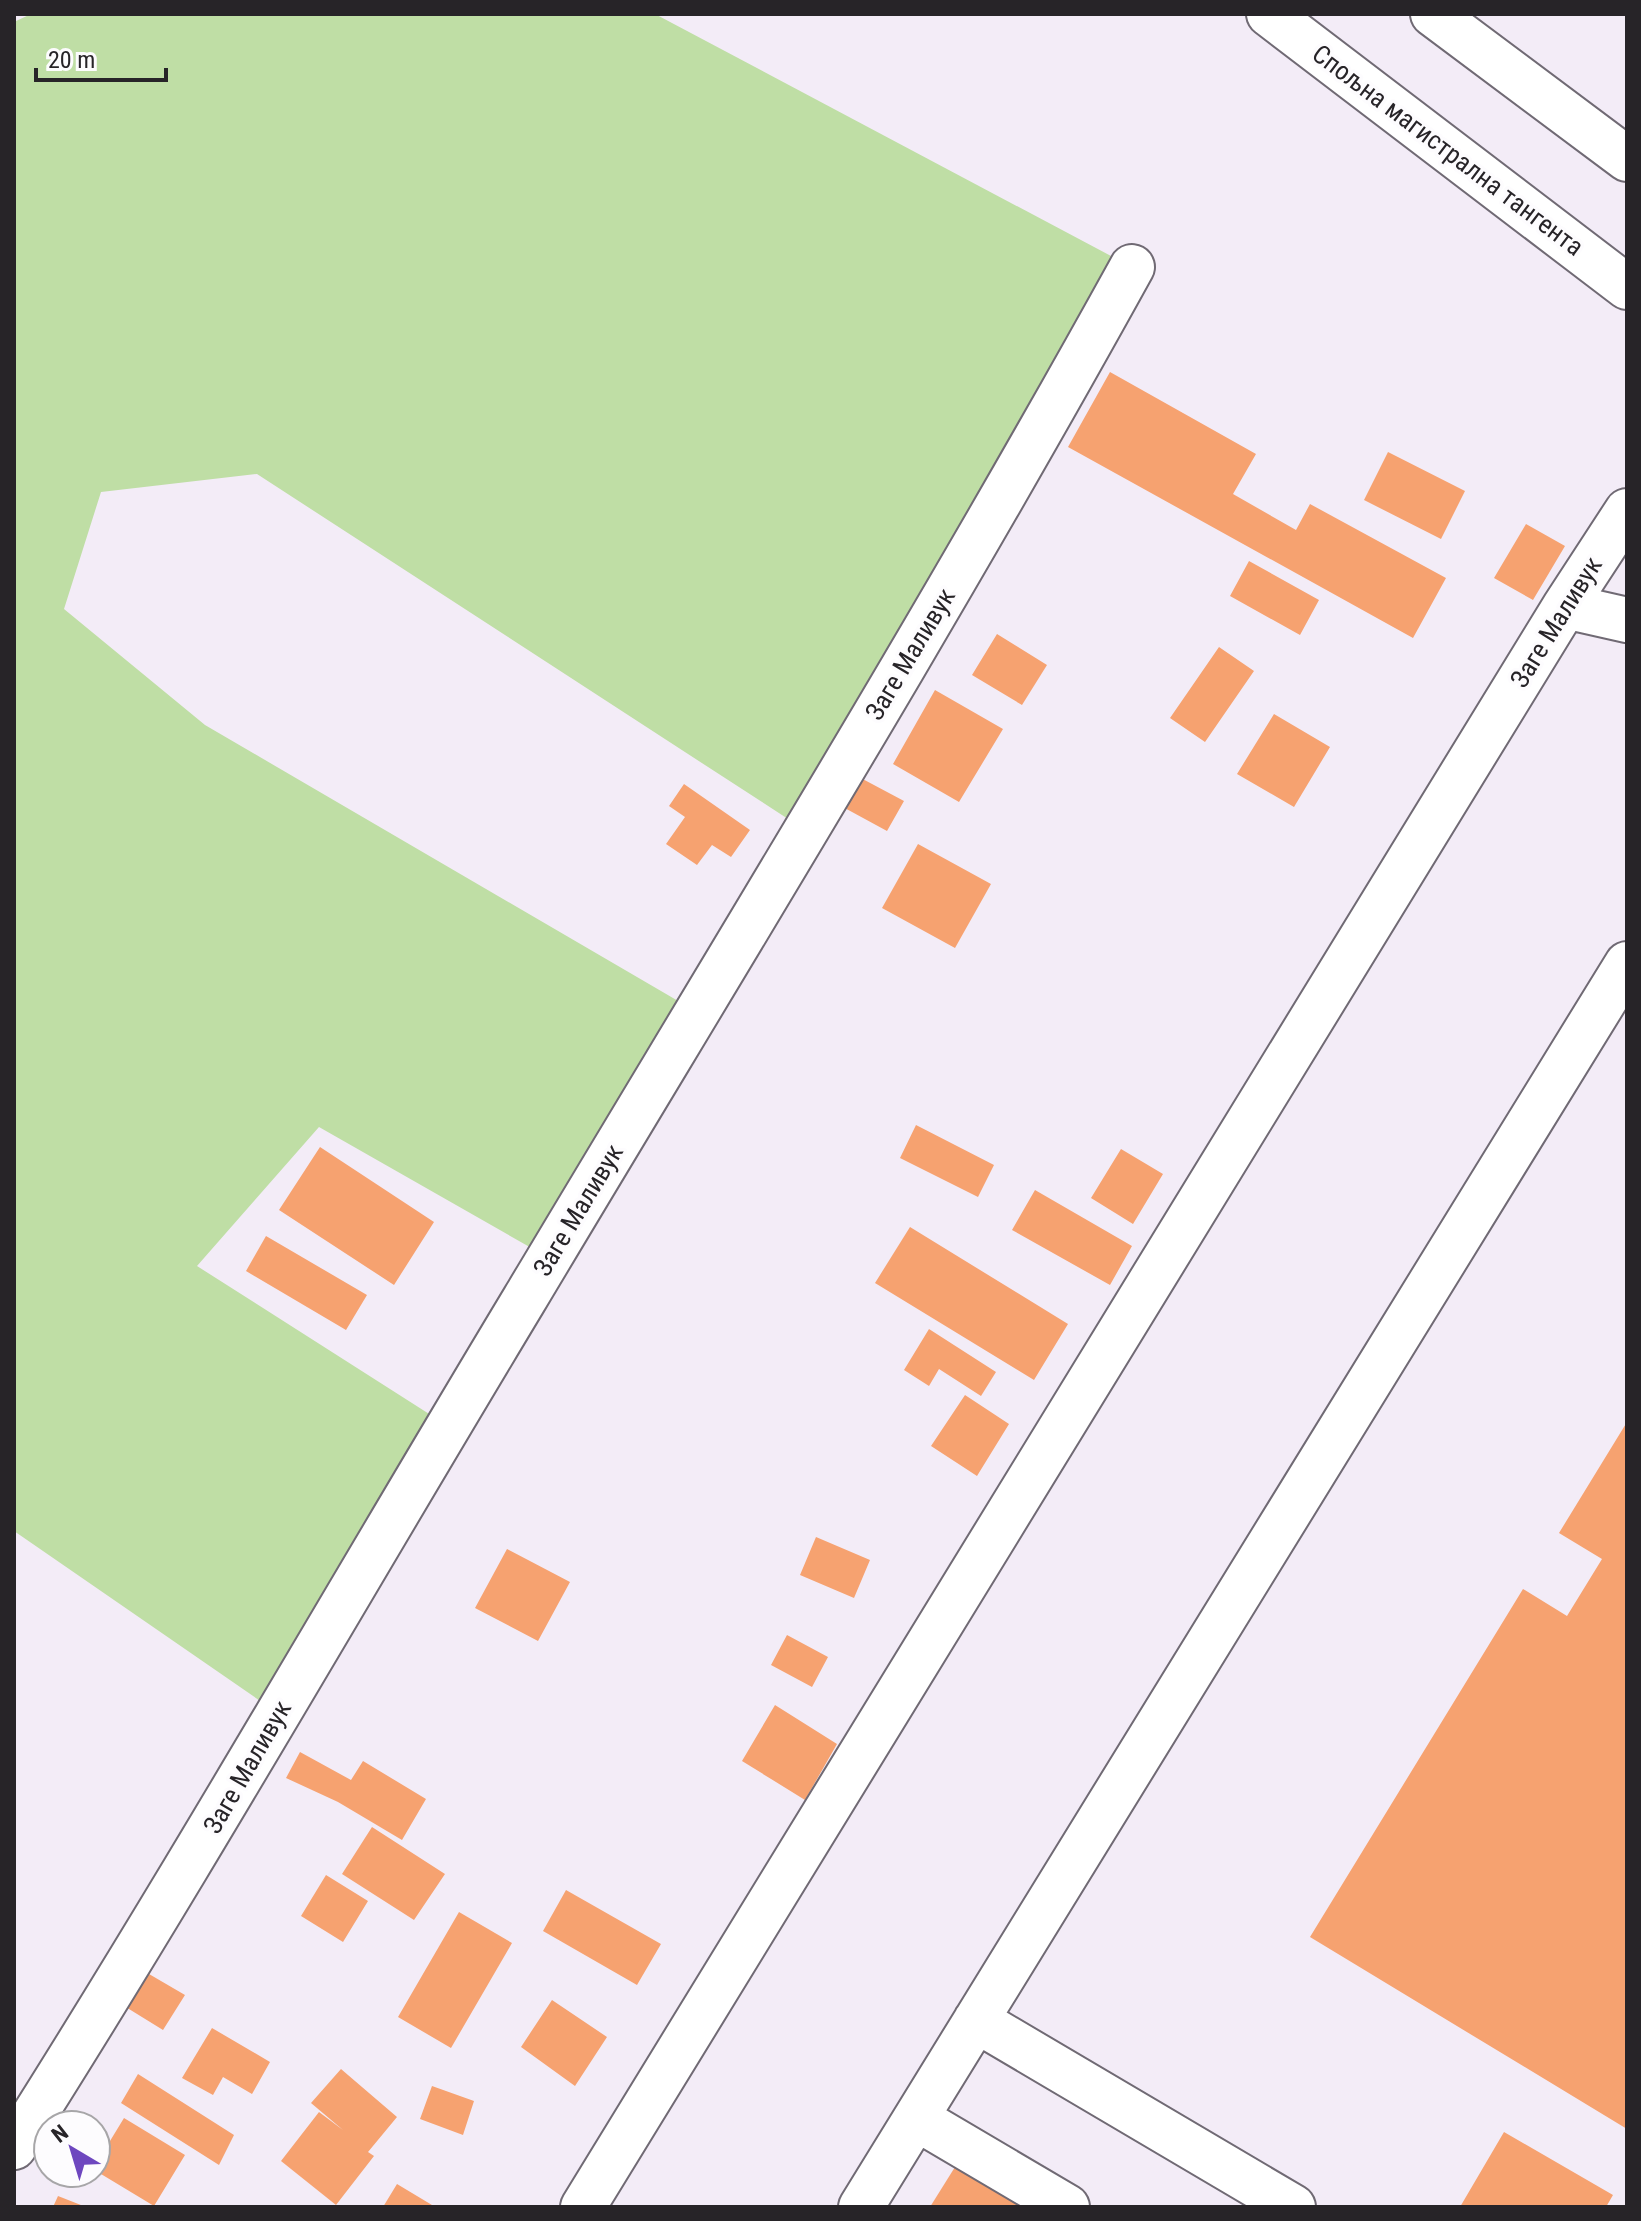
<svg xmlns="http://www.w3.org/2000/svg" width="1641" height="2221" viewBox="0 0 1641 2221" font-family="'Roboto Condensed',sans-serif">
<rect width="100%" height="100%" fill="#f3ecf7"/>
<path fill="#bfdea5" d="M31,14H655L1128,265L805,830L257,474L101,492L64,609L205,725L697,1012L549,1258L319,1127L197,1266L448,1426L279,1714L14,1531V22Z"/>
<path fill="#f6a270" d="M1110,372L1256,454L1233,494L1296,530L1310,504L1446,578L1413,638L1068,447Z
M1388,452L1465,491L1441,539L1364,500Z
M1526,524L1565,546L1533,600L1494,578Z
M1249,561L1319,600L1300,635L1230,596Z
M997,634L1047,665L1022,705L972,675Z
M1219,647L1254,671L1205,742L1170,718Z
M935,690L1003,729L959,802L893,764Z
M1274,714L1330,747L1294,807L1237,774Z
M857,776L904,801L887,831L841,806Z
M684,784L750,830L731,857L712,845L697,865L666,844L685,817L669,806Z
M918,844L991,884L955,948L882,908Z
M916,1125L994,1165L978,1197L900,1158Z
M320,1147L434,1222L394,1285L279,1210Z
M1121,1149L1163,1174L1133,1224L1091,1198Z
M1035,1190L1132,1246L1110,1285L1012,1230Z
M910,1227L1068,1324L1034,1380L875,1283Z
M266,1236L367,1295L346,1330L246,1271Z
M929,1329L996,1372L981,1396L939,1369L929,1386L904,1370Z
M965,1395L1009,1424L977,1476L931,1446Z
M1627,1422V2129L1310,1937L1523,1589L1567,1616L1602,1559L1559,1533Z
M816,1537L870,1560L854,1598L800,1575Z
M507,1549L570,1582L538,1641L475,1608Z
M787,1635L828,1657L812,1687L771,1665Z
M775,1705L837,1744L805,1800L742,1761Z
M300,1752L351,1780L363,1761L426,1799L402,1840L338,1802L286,1778Z
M372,1827L445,1874L414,1920L342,1874Z
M326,1875L368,1901L343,1942L301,1916Z
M566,1890L661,1944L637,1985L543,1931Z
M459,1912L512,1943L451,2048L398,2017Z
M137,1967L185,1995L163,2030L116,2001Z
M552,2000L607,2037L575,2086L521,2047Z
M212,2028L270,2062L252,2094L223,2077L213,2095L182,2078Z
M341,2069L397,2117L368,2152L374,2156L336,2205L281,2161L319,2112L343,2130L311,2103Z
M138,2074L234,2135L219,2165L121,2103Z
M432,2086L474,2101L463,2135L420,2119Z
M124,2118L185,2155L154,2206L96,2171V2164Z
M1504,2132L1613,2195L1606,2207H1460Z
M960,2159L1039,2207H930Z
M397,2184L432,2205L431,2207H383Z
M58,2196L86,2207H53Z"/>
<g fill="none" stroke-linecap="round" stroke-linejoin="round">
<defs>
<path id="minor" d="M1565,606L1627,620
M976,2020L1293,2207
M916,2118L1067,2207
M14,2147C191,1868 354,1582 524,1300C729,957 939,617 1132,267
M583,2207L1565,606L1627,511
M861,2207L1627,964"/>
<path id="highway" d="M1269,14L1627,287
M1433,14L1627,159"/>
</defs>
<use href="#minor" stroke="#706a74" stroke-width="48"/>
<use href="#highway" stroke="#706a74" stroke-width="48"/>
<use href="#minor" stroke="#fff" stroke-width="44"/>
<use href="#highway" stroke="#fff" stroke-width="44"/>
</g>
<g text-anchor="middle" stroke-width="7" stroke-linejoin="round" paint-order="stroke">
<g font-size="26" fill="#272428" stroke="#fdfcfe">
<text transform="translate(1448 150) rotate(37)" y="9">Спољна магистрална тангента</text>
<text transform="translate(1556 622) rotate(-58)" y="9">Заге Маливук</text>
<text transform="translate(910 654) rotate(-59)" y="9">Заге Маливук</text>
<text transform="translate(578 1210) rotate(-59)" y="9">Заге Маливук</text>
<text transform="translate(247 1767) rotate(-60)" y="9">Заге Маливук</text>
</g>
</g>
<rect width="1641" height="2221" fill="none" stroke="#272428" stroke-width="32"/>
<g transform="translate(72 2149) rotate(322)"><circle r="38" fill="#fdfcfe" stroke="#a7a6a8" stroke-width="2"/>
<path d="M0-6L14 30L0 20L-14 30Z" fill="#6e47bf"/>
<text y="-12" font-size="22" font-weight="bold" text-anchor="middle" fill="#272428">N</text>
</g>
<path d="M36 68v12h130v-12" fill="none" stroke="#272428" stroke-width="4"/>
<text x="48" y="68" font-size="24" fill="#272428" stroke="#fdfcfe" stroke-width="6" paint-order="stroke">20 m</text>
</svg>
